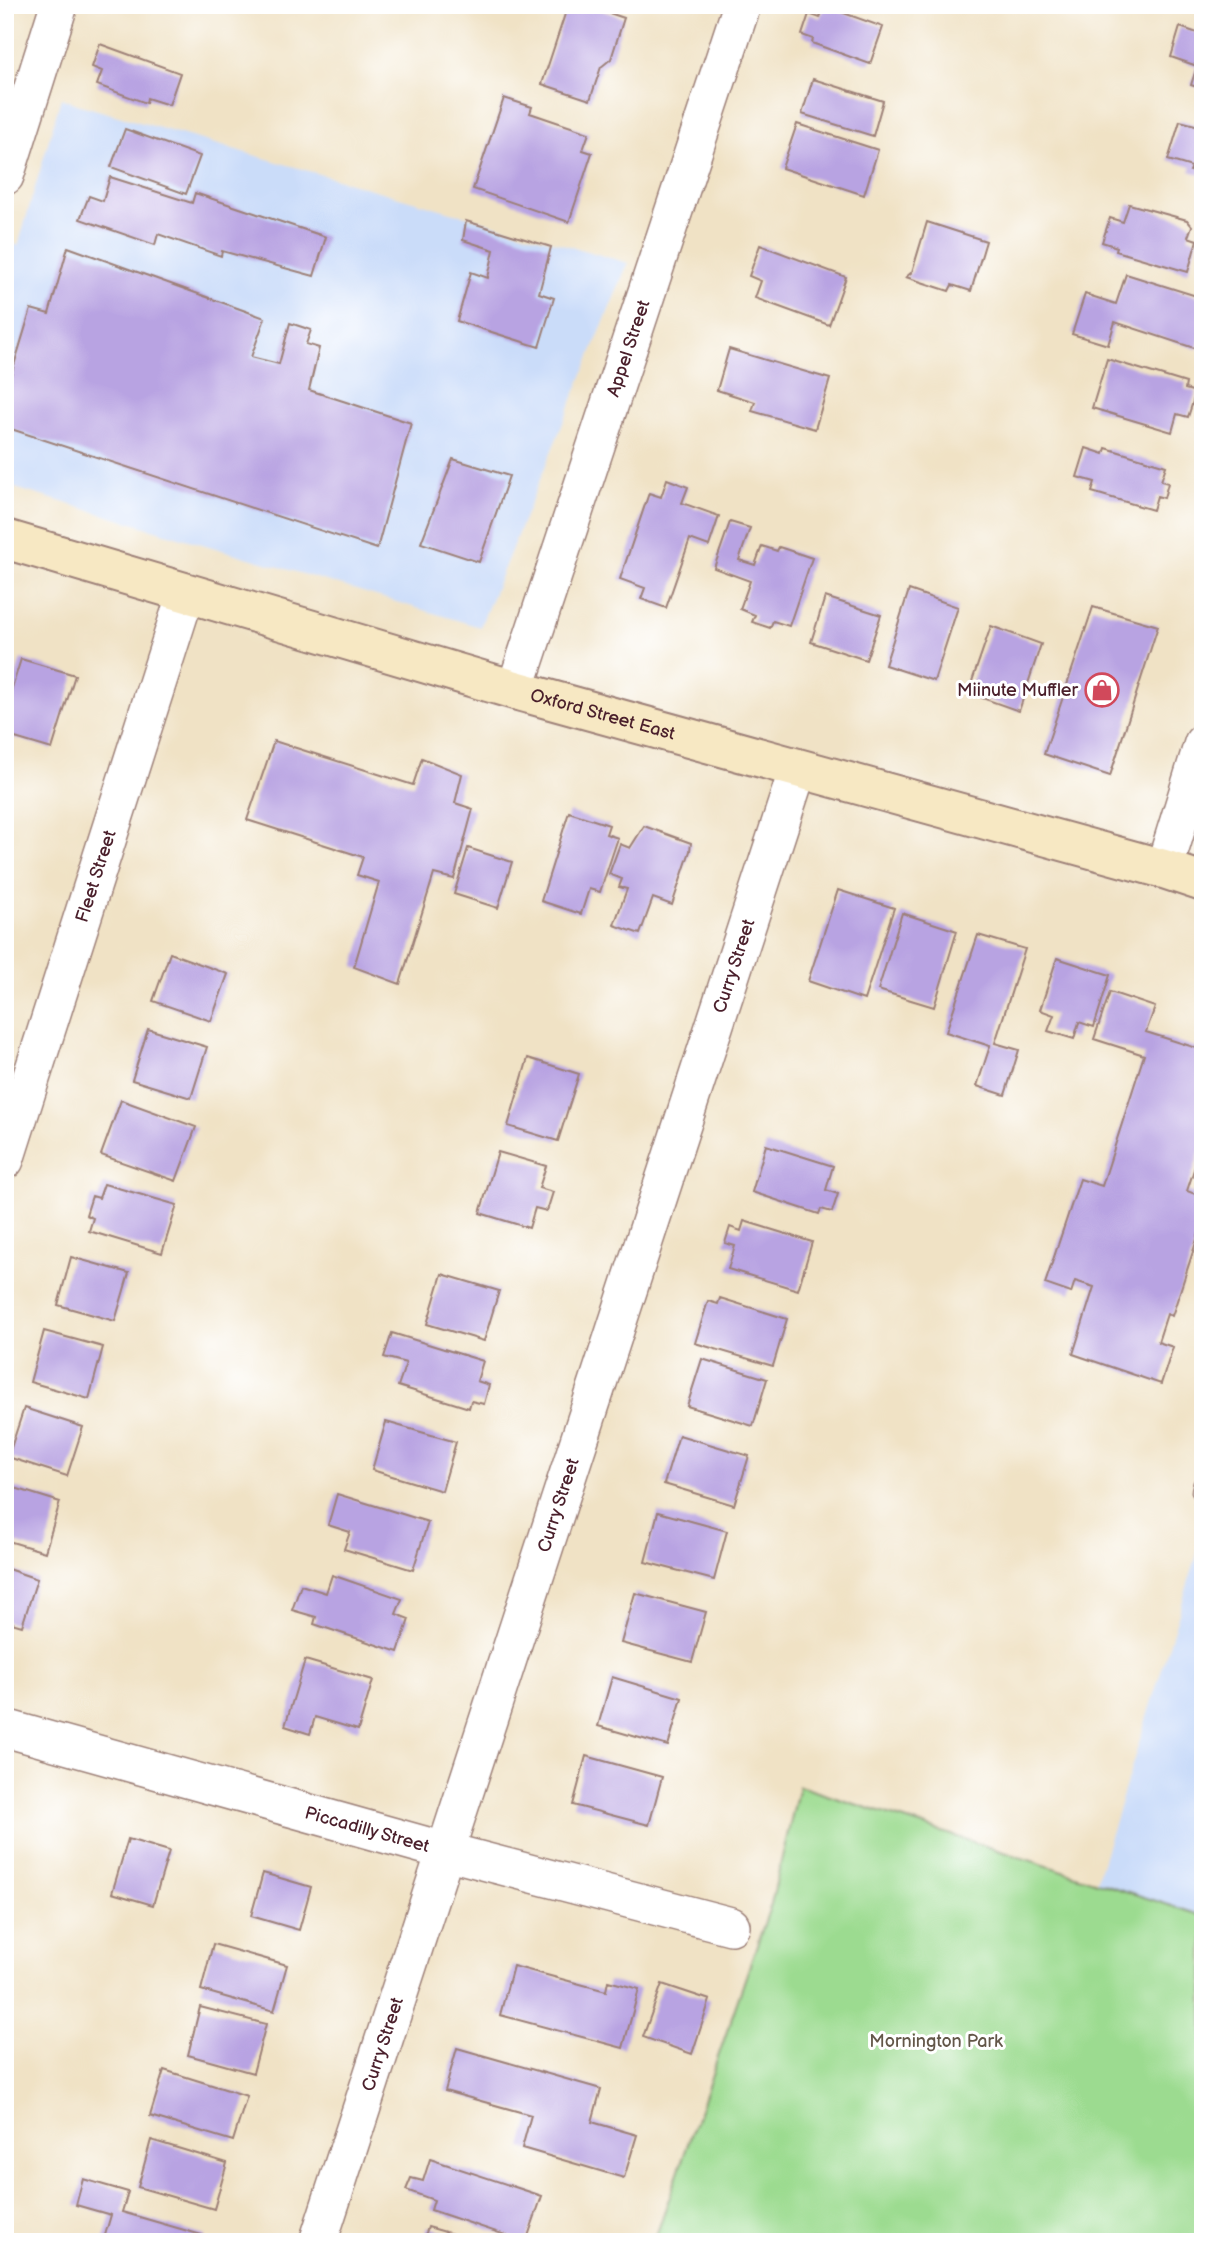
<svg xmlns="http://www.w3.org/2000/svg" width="1208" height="2247" viewBox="0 0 1208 2247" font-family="'Balsamiq Sans',sans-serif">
<rect width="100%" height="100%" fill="#fff"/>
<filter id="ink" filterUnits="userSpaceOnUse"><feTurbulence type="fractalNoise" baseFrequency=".0143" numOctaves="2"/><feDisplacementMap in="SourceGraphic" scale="14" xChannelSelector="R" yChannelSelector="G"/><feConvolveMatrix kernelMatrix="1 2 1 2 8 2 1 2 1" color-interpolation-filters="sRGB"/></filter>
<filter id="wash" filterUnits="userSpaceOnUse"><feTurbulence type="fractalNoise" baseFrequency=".00686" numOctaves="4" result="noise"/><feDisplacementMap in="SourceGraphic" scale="28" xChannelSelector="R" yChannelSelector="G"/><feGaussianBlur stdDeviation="1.57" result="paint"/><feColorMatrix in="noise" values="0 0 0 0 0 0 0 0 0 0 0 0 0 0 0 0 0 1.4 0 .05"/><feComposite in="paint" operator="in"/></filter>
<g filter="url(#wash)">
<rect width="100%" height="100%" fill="#f0e2c5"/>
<path fill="#cadcf9" d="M61,98L80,105L628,263L480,627L5,485V239L18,246Z
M1203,1535V1916L1096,1882Z"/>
<path fill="#9cdb90" stroke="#737d5e" stroke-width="2" d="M799,1786L1203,1916V2242H654L771,1904Z"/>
<g id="blocks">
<path fill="#b8a3e2" d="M568,5H586L624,18L611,59L601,67L590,100L542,84Z
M824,6L883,27L870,64L812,43L813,39L802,35L809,14L820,18Z
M1180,27L1203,35V89L1191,85L1197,66L1171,57Z
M100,44L180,73L169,105L147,98L146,103L97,85L102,71L92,67Z
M813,79L883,101L873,136L802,114Z
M504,98L532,107L530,113L589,133L583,150L592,153L569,222L473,189Z
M1180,121L1203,127V175L1190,171L1192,167L1168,160Z
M797,124L878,150L864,195L782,168Z
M125,129L200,156L186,194L111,167Z
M110,177L192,203L195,193L326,237L314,276L222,251L221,256L158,234L155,245L80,219L89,196L103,201Z
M1129,204L1187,220L1192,226L1188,237L1197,240L1188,272L1116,251L1117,247L1102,242L1110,218L1123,222Z
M466,221L551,247L539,293L554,298L539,347L457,321L471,272L488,278L494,250L463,240Z
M927,222L986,241L971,291L952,285L949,291L906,277L912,272Z
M760,245L846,277L829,325L755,298L761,281L749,276Z
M68,247L265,318L251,357L279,364L290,323L311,330L306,344L319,348L309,390L411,423L377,549L5,427V395L31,309L49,314Z
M1126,274L1203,298V331L1197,349L1115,322L1108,345L1072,334L1085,294L1116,304Z
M729,349L830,379L815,429L752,411L755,402L717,390Z
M1107,359L1186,383L1185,389L1196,392L1188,417L1177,414L1172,432L1092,408Z
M1086,448L1104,454L1106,448L1166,466L1161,481L1168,483L1164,498L1157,496L1153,510L1092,492L1095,482L1077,477Z
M453,459L509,476L479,562L421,543Z
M667,479L688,487L682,503L719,516L709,546L690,539L666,608L641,599L645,588L620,579L649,493L661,497Z
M730,522L750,528L739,560L755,565L762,546L777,551L779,547L812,558L789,626L773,621L770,628L752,622L755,615L740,609L750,581L714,568Z
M909,590L958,607L934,681L885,665Z
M825,597L881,615L866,660L811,642Z
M1093,607L1158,626L1110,776L1044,754Z
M991,626L1041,644L1019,711L968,693Z
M21,659L75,675L52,749L5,735V710Z
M274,741L413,785L422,758L462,774L455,803L473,809L454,879L434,874L400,984L354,967L379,882L357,875L363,857L247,820Z
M569,812L609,825L606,834L618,838L600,892L589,889L581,914L541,901Z
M644,826L691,843L690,851L672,905L653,898L640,934L614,925L627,889L619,887L622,879L609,874L620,844L630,848Z
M468,848L512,862L498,908L454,894Z
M838,890L894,908L864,1000L808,981Z
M902,913L957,931L934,1007L878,990Z
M978,935L1025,949L995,1043L1019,1050L1005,1095L977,1086L990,1046L946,1032Z
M170,953L228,974L211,1021L153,1001Z
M1057,958L1110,975L1094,1027L1079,1022L1074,1039L1048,1031L1054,1015L1040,1010Z
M1110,992L1155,1007L1146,1032L1203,1050V1142L1187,1191L1203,1197V1221L1172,1316L1167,1314L1158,1342L1173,1347L1161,1384L1073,1354L1094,1287L1075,1281L1071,1293L1045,1284L1080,1179L1102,1186L1144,1055L1094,1039Z
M148,1029L207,1047L191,1098L132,1080Z
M528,1058L579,1074L558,1141L508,1126Z
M121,1100L196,1127L176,1181L101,1155Z
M766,1145L833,1166L826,1190L838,1194L832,1212L821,1209L819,1214L752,1192Z
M498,1152L546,1166L539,1188L553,1192L547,1211L535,1208L529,1228L480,1213Z
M104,1184L177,1205L162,1253L89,1231L93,1218L86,1215L92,1196L99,1198Z
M744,1221L812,1242L798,1290L728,1269L735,1246L725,1243L730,1227L741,1231Z
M71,1257L129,1273L115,1321L58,1305Z
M442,1274L499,1291L484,1341L427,1324Z
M720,1298L787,1319L773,1366L695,1343L708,1301L718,1304Z
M44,1331L103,1347L89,1399L30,1382Z
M392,1333L483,1361L477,1381L489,1385L484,1404L471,1401L469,1408L398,1386L406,1363L384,1357Z
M702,1359L767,1379L753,1426L687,1406Z
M24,1408L83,1427L67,1476L8,1457Z
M386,1422L456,1442L442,1491L372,1470Z
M679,1435L749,1456L734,1505L664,1484Z
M5,1485L60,1502L45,1552L5,1540Z
M337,1494L428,1522L413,1570L344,1549L350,1532L328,1525Z
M658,1512L727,1531L714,1580L645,1562Z
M5,1568L37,1579L22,1626L5,1621Z
M332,1575L402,1599L396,1614L409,1619L398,1652L314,1624L316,1617L292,1610L301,1585L326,1593Z
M635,1593L706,1612L692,1662L621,1643Z
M305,1660L373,1680L358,1730L315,1717L310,1734L285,1726Z
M612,1677L682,1698L668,1746L598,1726Z
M586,1756L662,1777L649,1825L573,1805Z
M128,1839L169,1851L153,1905L112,1893Z
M263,1873L311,1887L299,1930L251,1916Z
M213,1944L287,1965L274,2011L201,1990Z
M513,1966L606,1991L608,1981L639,1989L623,2048L500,2015Z
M662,1984L710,2000L692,2054L643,2037Z
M200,2007L266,2024L253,2073L188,2055Z
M457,2048L601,2089L592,2122L637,2135L624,2178L522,2148L531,2115L445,2091Z
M164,2070L247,2096L233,2141L150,2116Z
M151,2140L227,2163L214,2209L138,2187Z
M430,2159L542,2196L526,2242L431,2210L434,2200L406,2190L411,2178L423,2181Z
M83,2179L128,2192L122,2212L205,2236L204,2242H103L111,2215L76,2205Z
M428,2227L477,2241V2242H423Z"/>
</g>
</g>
<g filter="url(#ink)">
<use href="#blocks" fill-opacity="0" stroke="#9d8078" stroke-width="2"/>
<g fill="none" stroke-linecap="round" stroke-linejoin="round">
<defs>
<path id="lane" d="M1201,1491L1203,1484"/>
<g id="street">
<path d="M5,176L59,5"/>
<path id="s1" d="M515,690L742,5"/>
<path d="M1164,869L1203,743"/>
<path id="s2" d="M5,1160L186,593"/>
<path id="s3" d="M5,1728L445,1851L731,1926"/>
<path id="s4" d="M318,2242L798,769"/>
</g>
<g id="secondary">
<path id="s5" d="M5,539L515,690L1164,869L1203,882"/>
</g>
</defs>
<use href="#lane" stroke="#9d8078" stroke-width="21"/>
<use href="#street" stroke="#9d8078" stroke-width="40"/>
<use href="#secondary" stroke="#9d8078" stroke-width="42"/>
<use href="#lane" stroke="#fff" stroke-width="18"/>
<use href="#street" stroke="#fff" stroke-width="37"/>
<use href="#secondary" stroke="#f7e8c3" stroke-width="38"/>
</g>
</g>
<defs>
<symbol id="shop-ring" viewBox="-11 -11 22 22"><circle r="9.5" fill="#fff" stroke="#d1495b" stroke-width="1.5"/><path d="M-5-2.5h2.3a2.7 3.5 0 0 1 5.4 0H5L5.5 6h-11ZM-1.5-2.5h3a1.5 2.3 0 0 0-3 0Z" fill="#d1495b"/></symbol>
</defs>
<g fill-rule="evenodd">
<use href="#shop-ring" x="1083" y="671" width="38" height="38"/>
</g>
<g text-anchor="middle" stroke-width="6" stroke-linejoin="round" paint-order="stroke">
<g font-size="18" fill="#4a1f2b" stroke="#fff">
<text dy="6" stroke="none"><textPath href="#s1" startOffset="360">Appel Street</textPath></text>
<text dy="6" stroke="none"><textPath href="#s5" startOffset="623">Oxford Street East</textPath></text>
<text dy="6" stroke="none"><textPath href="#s2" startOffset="298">Fleet Street</textPath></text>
<text dy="6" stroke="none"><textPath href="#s4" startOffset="1342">Curry Street</textPath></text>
<text dy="6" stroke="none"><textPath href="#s4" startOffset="775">Curry Street</textPath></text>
<text dy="6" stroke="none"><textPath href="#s3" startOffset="376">Piccadilly Street</textPath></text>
<text dy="6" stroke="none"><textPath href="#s4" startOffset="208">Curry Street</textPath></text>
</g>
<g font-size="18" fill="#4a1f2b" stroke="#fff" text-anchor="end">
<text x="1078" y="696">Miinute Muffler</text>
</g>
<g font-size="18" fill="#635749" stroke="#fff">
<text x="936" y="2047">Mornington Park</text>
</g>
</g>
<rect width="1208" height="2247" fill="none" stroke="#fff" stroke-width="28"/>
</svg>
